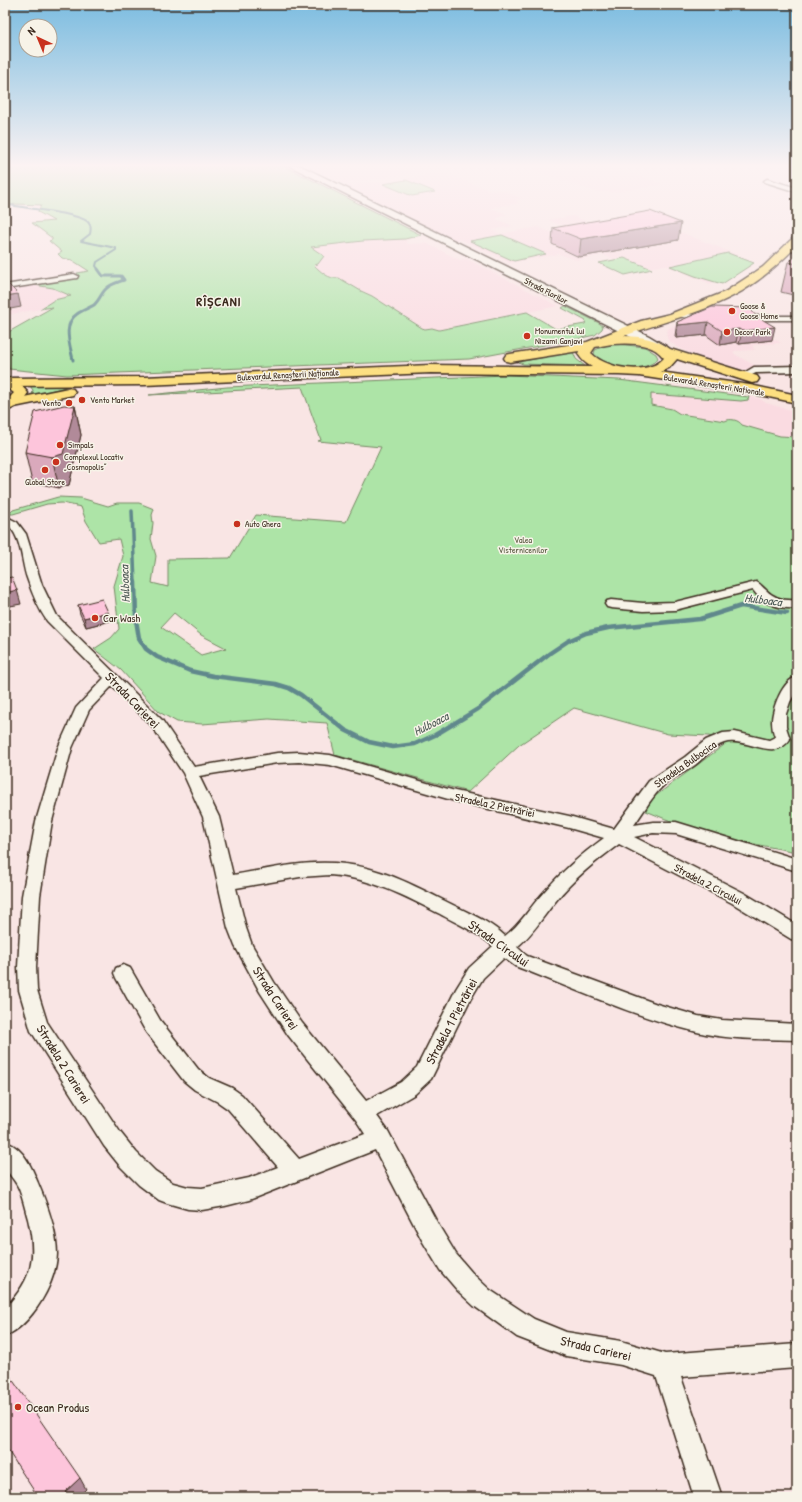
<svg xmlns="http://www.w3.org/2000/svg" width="802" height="1502" viewBox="0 0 802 1502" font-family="'Patrick Hand',sans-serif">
<rect width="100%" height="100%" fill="#f9e5e4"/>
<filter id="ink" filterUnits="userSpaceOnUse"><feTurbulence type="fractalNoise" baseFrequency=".025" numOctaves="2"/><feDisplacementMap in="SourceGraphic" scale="8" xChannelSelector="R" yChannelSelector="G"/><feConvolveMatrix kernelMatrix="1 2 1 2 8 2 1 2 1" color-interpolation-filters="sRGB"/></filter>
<g filter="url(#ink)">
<path fill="#fadbe1" d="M305,165H448L446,166L449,168L344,184Z
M551,165H606L660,183L661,185L615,192H599L590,190L530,169Z
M439,172L493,191L501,190L521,198L515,201L519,203L491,208L506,214L496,219L513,226L492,230L500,234L538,227L570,240L665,226L748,259L732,272L710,284L665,265L623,272L616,260L604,255L576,260L559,254L510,263L462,240L451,239L346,186L373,182L385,183Z
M573,216L609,231H576L548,220Z
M405,239L408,244L426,243L460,260L467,259L558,306L439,330L432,328L424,329L372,296L322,273L313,265L311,247L363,241Z
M28,284L53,288L72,296L54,300L40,309L5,315V288Z
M695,317L755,328L781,343L759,344L752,346L755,350L734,351V353L736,355L759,368L741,370L704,359L678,348L669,341L666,335L668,329L671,327Z
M651,394L741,401L749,399V397L760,399L766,403L797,412V437L780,436L742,425L741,422L680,414L672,409L651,406Z"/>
<path fill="#ade4a7" stroke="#748762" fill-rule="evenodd" d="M5,165H282L421,235L405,239L363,241L311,247L324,256L318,264L314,265C320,271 329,280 339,278L361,291L372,296L422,328L425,329L432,328L439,330L527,312L556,329L585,324L586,321L562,308L565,306L599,323L603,326L602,329L595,335L577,339L469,359L67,375L9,369L5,355V334L53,307L40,309L54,300L71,296L53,288L28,284L79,276L77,273L89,271L72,260L62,258L58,254L62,252L49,241L52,240V238L32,223L54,221L38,212L41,205L16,204L5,206Z
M406,180L435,192L412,196L383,184Z
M502,235L546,254L514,261L470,241Z
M728,253L754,263L722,284L695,276L670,266Z
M624,258L652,269L625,275L599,263Z
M616,344L645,347L656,354L658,358C649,371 622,369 609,365C604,363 599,360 595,357L594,354L595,350L607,345Z
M573,352L576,359L585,366L523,364L518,362Z
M506,375L619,380L749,397L748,400L741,401L651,394V405L672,409L680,414L725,421C730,418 739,420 742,425L780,436L797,437V852C745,843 694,832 646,811L650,800L724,745L709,736L668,734L574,708L519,745L468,792L335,755L327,723L269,719L202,724L177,722L159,712L121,670L94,649L111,638L119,629L114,586L123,556L119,539L99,542L86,521L81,507L62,503L47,504L13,514H9L13,510L58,497L81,498L108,506L117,503H139L154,509L152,515L153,523L151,539L156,556L152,583L168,587V559L230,558L256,515L346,522L381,447L318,441L321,440L302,387L149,395L227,387ZM174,613L201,635L226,648L201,655L161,627Z
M30,386H71L32,395L33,390Z"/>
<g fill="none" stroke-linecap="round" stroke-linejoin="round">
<path stroke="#60888c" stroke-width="2" d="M5,204C21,208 79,213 88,222C91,225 91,230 90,234L81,241L116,248V250L97,262L96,266L99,270"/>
<path stroke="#60888c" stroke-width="3" d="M73,360C70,345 62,324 77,314C82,310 89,308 94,305C100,300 102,291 107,288C111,284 119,282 124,280L121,276H103L98,269"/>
<path stroke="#60888c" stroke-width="3.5" d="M132,511L135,583"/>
<path stroke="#60888c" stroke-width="4.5" d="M135,582L136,620L139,638L146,649L157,657L190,671L213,676L276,684L289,688L301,695L345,730L369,742L393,747L415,744L435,735L478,709L550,653L568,641L586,633L608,628L700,619L741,606L787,613"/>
<defs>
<path id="minor" d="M767,179L797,188V192L765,182L764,181Z
M74,274L78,276L77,278L5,289V285Z
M678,312L694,315H712L716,317C709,323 687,318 678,316Z
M737,316H797V320H737Z
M797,366V372L756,373L743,379L739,376L754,367Z
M5,516L17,522L26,534L42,585L57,616L162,720L194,767L277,753L299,752L330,755L455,791L569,816L614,829L649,781L685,757L706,740L723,733L735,732L769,740L775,737C773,732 772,727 772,722C772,708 783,680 797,677V690L790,702L786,714V727L790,739C775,763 745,736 724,743C712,747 704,758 695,765C684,773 668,779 659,790C650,800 642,814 634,825L653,822H676L797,859V871L676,834L653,833L634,837L744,893L797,925V941L791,939L732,903L619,844C596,861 573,879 555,902C542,918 533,934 517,947L527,956L657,1004L698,1016L722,1020L797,1024V1040C764,1039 729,1040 697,1032C635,1017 575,989 515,966L504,958L483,978L470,1000L431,1079L415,1094L377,1116L388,1131L439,1226L456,1254L474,1275L490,1290L534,1319L566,1332L621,1341L665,1354L797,1344V1368L681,1377L722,1497H694L656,1376L621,1365L566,1356L517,1337L474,1306L458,1291L440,1270L423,1242L375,1150L249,1200L225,1206L202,1210L188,1209L167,1203L159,1200L139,1185L120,1166L104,1146L31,1031L19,990L18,967L22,896L36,821L58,748L76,708L104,678L47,621C38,608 32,593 27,578C21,561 22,534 5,523ZM112,686L152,726L183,773L203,817L228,928L235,946L260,992L288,1035L356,1120L365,1134L299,1159L242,1095L232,1088L209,1078L198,1069L160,1020L130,968L123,965L116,968L114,973L116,978L146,1032L184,1081L195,1090L218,1102L228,1109L278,1167L249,1178L202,1188L188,1187L173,1183L155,1171L136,1152L120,1132L47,1022L37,990L36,967L40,896L52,821L72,748L89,710ZM299,762L330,765L455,801L569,828L604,838C582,854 562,871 544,892C530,907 521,924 505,936C488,920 466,912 445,901C413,885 381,868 345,864C308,859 270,869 233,875L219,817L199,776L277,763ZM330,875C371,878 405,896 440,914C458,924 477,932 493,946L469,968L456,989L417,1067L401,1082L366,1101L302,1023L274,982L252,945L246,928L236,888L300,877Z
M756,582C761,584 762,587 766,590C775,599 785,601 797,600V608C781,609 763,605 753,590L675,610L643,611L611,608L607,607L605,604L607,601L611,600L643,603L675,602Z
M8,1143C24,1149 32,1168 38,1183C47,1204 57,1231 57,1254C56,1283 32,1325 5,1336V1308C33,1279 37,1257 28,1219C25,1209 23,1199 19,1189C16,1181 7,1173 5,1166C3,1159 5,1150 5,1144Z"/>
<path id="secondary" d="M288,165H299L649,336L667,347L665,350H657Z"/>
<path id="primary" d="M797,237V246C777,265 757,284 733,296C699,314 660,322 624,336C640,336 657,339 670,349L757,376L759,379L757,382L752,383L677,359L669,368L660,372L750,385L797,395V403L750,393L639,376L619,375L431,373L144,385L5,386L6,378L144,377L431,365L592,367C586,364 582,360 578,354L579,351L510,362L506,361L504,358L506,355L510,354L587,342L641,321L670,314L725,292L763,267L793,238ZM612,344C630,343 652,342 664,358C649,376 606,369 591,353L595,347Z
M68,388L73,389L75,392L73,395L14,407L9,406L7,403L9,400L14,399Z"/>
<path id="trunk" d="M5,378L19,383L28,393L19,405L5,412V402L14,393L5,386Z"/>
</defs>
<use href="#minor" stroke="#3b2a1e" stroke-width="3"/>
<use href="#secondary" stroke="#3b2a1e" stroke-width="3"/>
<use href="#primary" stroke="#3b2a1e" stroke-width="3"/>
<use href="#trunk" stroke="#3b2a1e" stroke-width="3"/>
<use href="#minor" fill="#f7f3e8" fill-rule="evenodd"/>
<use href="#secondary" fill="#f7f3e8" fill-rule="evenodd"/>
<use href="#primary" fill="#fddf80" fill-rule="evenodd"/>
<use href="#trunk" fill="#fddf80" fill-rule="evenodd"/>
</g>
<path fill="#daa9bc" stroke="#3b2a1e" d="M553,228L678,240L579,257L552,244Z
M797,256V296L781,292L788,262Z
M712,307L772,340L739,344L736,342L720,345L706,335L676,338L675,336L677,322Z
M75,406L81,435L69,485L59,488L32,482L25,452Z
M78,605L108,612L110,621L86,627L80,614Z"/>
<path fill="#b18a99" stroke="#3b2a1e" d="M681,223L678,240L579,257L581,239Z
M18,294L21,307L5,310V296Z
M708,322L706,335L676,338L678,325Z
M775,327L772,340L739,344L742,331Z
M739,329L736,342L720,345L722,331Z
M75,406L81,435L69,485L59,488L52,457Z
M17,590L21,604L5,607V593Z
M108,612L110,621L86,627L84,618Z
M80,1478L86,1489L78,1497H68L65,1492Z"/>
<path fill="#fdc5db" stroke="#3b2a1e" d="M650,211L681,223L581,239L553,228Z
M797,256V264L788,262Z
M5,281L18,294L5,296Z
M712,307L750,308L755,315L775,327L742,331L739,329L722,331L708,322L678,325L677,322Z
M64,405L75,406L63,454L52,457L25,452L35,412Z
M5,571L7,578L12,577L17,590L5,593Z
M102,599L108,612L84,618L78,605Z
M5,1369L80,1478L65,1492L69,1497H38L5,1446Z"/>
</g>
<linearGradient id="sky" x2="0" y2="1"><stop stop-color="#7bbce0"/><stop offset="0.44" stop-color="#fcf3f3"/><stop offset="1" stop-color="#fcf3f3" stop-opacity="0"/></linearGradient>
<rect width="802" height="376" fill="url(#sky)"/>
<g fill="#c8321e" stroke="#f7f3e8" stroke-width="1.5">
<circle cx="732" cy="311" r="4"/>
<circle cx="727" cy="332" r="4"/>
<circle cx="527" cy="336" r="4"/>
<circle cx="82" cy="400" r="4"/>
<circle cx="69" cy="403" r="4"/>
<circle cx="60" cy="445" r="4"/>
<circle cx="56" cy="462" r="4"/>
<circle cx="45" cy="470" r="4"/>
<circle cx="237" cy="524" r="4"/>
<circle cx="95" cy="618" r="4"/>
<circle cx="18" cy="1407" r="4"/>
</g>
<g text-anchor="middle" stroke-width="3" stroke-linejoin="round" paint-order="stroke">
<g font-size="9" fill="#3b2a1e" stroke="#f7f3e8">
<text transform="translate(546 291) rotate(27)" y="3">Strada Florilor</text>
<text transform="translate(288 375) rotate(-3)" y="3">Bulevardul Renașterii Naționale</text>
<text transform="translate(714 385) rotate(9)" y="3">Bulevardul Renașterii Naționale</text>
</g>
<g font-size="9" fill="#3b2a1e" stroke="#f7f3e8" text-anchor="start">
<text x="740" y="309">Goose &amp;<tspan x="740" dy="10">Goose Home</tspan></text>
<text x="535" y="334">Monumentul lui<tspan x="535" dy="10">Nizami Ganjavi</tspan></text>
<text x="735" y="335">Decor Park</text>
<text x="90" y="403">Vento Market</text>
<text x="61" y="406" text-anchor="end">Vento</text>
<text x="68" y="448">Simpals</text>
<text x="64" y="460">Complexul Locativ<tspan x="64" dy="10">„Cosmopolis”</tspan></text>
<text x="45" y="485" text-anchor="middle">Global Store</text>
<text x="245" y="527">Auto Ghera</text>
</g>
<g font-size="9" fill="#585840" stroke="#f7f3e8">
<text x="523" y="543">Valea<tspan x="523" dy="10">Visternicenilor</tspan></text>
</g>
<g font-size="11" fill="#3b2a1e" stroke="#f7f3e8" text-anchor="start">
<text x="103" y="622">Car Wash</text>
</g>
<g font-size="11" fill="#3b2a1e" stroke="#f7f3e8">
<text transform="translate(685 764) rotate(-35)" y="4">Stradela Bulbocica</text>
<text transform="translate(495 805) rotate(12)" y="4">Stradela 2 Pietrăriei</text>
<text transform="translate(708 884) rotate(28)" y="4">Stradela 2 Circului</text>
</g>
<g font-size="12" font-style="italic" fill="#4d5955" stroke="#f7f3e8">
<text transform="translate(125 584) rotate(-92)" y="4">Hulboaca</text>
<text transform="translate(763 600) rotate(7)" y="4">Hulboaca</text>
<text transform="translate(431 724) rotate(-27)" y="4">Hulboaca</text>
</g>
<g font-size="13" font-weight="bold" letter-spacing="1" fill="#3b2a1e" stroke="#f7f3e8">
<text x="219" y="306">RÎȘCANI</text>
</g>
<g font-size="13" fill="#3b2a1e" stroke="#f7f3e8">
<text transform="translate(133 700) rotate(46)" y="5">Strada Carierei</text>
<text transform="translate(499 943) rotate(35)" y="5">Strada Circului</text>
<text transform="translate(276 998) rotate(57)" y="5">Strada Carierei</text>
<text transform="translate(451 1021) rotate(-62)" y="5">Stradela 1 Pietrăriei</text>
<text transform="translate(64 1064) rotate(58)" y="5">Stradela 2 Carierei</text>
<text transform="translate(596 1348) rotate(13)" y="5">Strada Carierei</text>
</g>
<g font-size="13" fill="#3b2a1e" stroke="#f7f3e8" text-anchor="start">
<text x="26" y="1412">Ocean Produs</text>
</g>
</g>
<rect width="802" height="1502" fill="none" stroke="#f7f3e8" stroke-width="20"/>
<rect x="10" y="10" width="782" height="1482" fill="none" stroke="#3b2a1e" stroke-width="1.5" filter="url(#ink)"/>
<g transform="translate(38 38) rotate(316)"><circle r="19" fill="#f7f3e8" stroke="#aca397"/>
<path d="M0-3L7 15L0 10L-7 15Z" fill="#c8321e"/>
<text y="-6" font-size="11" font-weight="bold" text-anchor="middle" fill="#3b2a1e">N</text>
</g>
</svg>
